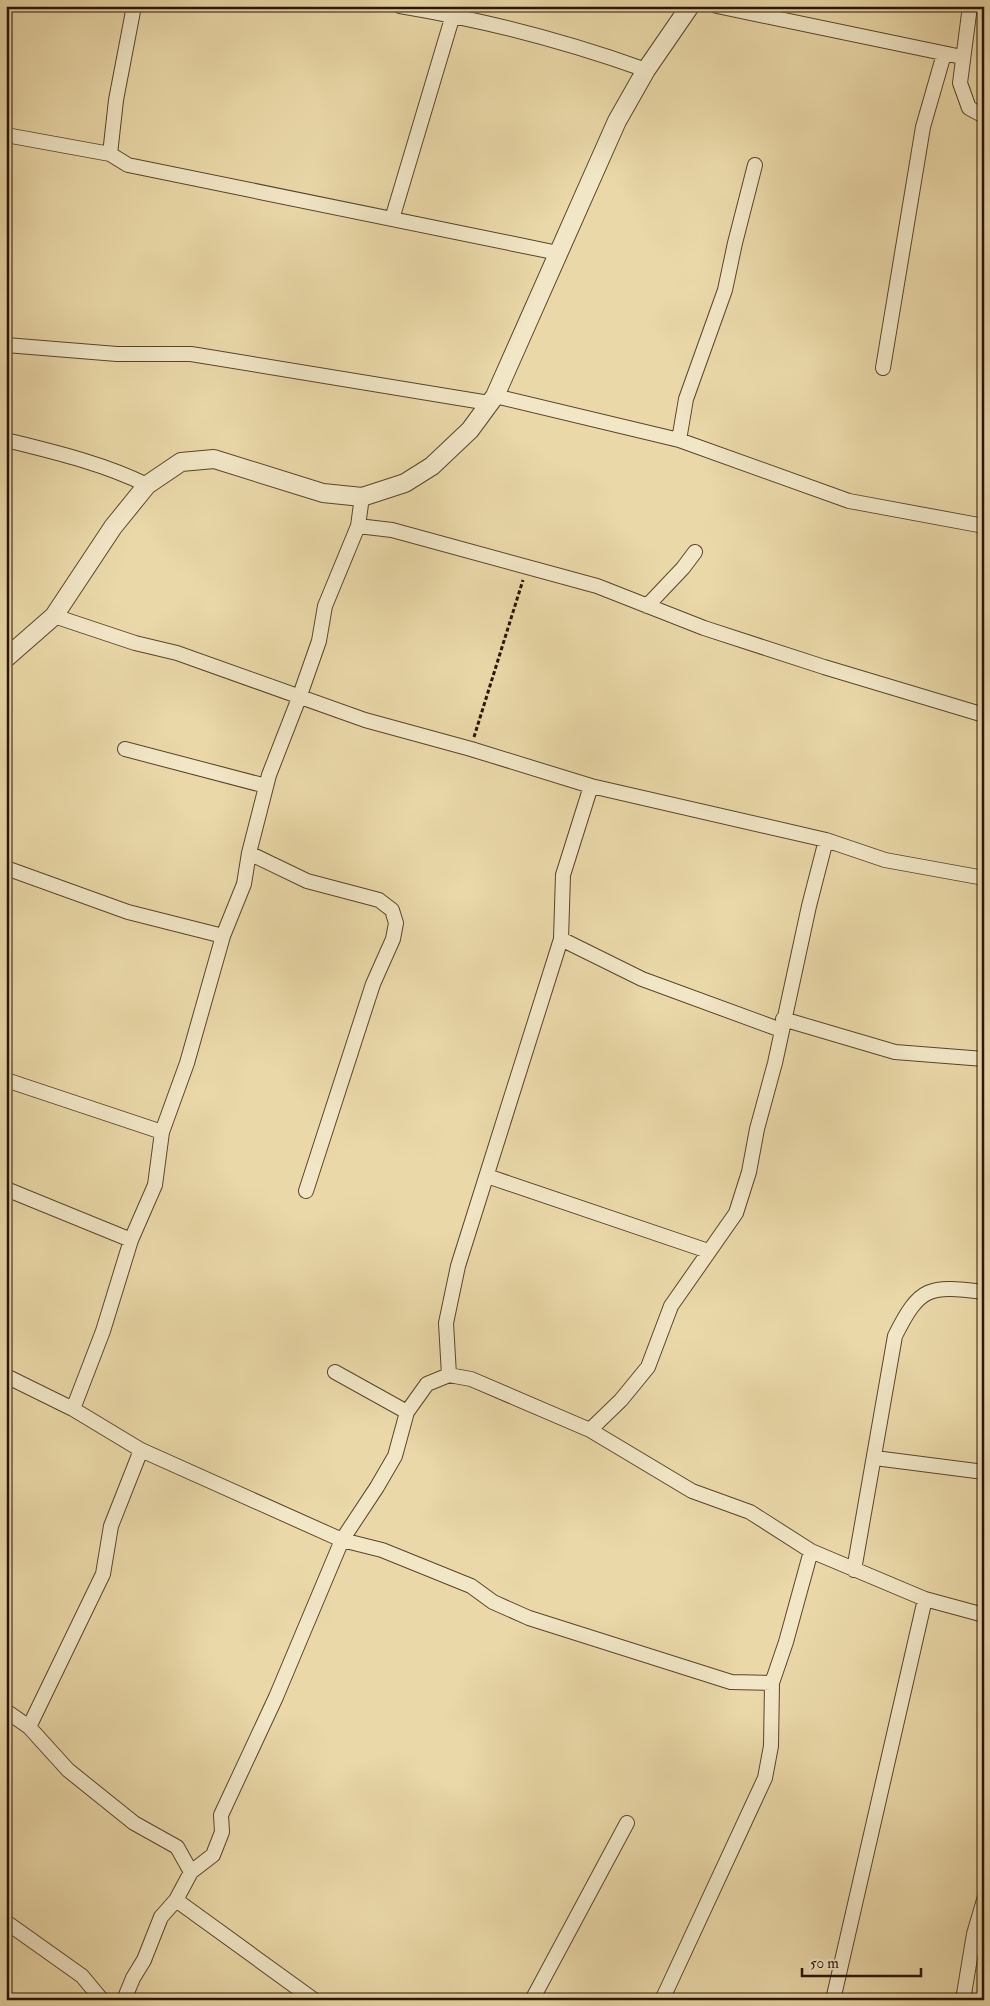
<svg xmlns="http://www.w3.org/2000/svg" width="990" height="2006" viewBox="0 0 990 2006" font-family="'IM FELL Double Pica',serif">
<rect width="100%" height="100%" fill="#ead8a8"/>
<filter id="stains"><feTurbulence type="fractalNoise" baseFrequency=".004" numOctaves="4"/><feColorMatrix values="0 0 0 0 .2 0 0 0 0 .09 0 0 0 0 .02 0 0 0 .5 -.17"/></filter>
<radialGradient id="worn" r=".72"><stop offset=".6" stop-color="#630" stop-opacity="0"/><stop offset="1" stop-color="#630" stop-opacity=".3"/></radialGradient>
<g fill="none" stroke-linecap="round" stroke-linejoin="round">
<defs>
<path id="minor" d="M400,6C484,20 565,41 646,70
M717,6L962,57
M970,6L960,83L969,108L984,116
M6,135L110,154L116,100L134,6
M110,154L128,165L558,253
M392,219L453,15
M6,345L117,354H191L489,403
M883,368L923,127L944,54
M495,396L679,440L849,501L984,526
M6,440C54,452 102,463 147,485
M679,440L686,399L725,290L735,243L755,165
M358,526L392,530L597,586L704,628L824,667L984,715
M647,606L683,568L695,552
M54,616L135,643L177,653L365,720L471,749L591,786L826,840L885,860L984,878
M125,749L266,786
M249,853L307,881L379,900L392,910L396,923L393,939L373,984L306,1191
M6,868L128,912L223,936
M561,939L642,979L781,1030
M783,1019L895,1052L984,1059
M6,1080L162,1132
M487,1176L708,1251
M6,1189L131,1240
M335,1372L407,1412
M449,1375L446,1323L458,1266L561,939L563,875L591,786
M6,1376L73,1409L141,1450L342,1540L382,1550L471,1586L493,1602L529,1618L731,1682L772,1683
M73,1409L103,1331L131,1240L155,1185L162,1132L187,1063L223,936L244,884L249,853L269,775L299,698L319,641L325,606L358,526L362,497
M590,1430L621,1400L648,1367L671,1306L736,1213L749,1172L757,1129L775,1063L809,906L826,840
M875,1458L984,1472
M854,1570L895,1336C920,1286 929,1285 984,1292
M6,1711L29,1727L68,1770L134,1823L177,1847L191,1872
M29,1727L103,1574L111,1526L141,1450
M176,1900L314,2000
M6,1922L82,1976L102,2000
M124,2000L133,1978L144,1960L161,1917L176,1900L191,1872L213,1855L222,1832L221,1815L276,1697L342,1540L377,1487L395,1456L407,1412L427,1384L449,1375L471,1379L590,1430L692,1491L750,1512L811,1551L925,1599L984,1615
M532,2000L627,1823
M662,2000L765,1778L771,1746L772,1683L786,1642L811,1551
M833,2000L925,1599
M963,2000L974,1934L984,1900"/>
<path id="tertiary" d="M6,658L54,616L113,527L147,485L181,462L214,459L323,493L362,497L405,483L432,466L470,430L495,396L617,121L646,70L690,6"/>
</defs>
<use href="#minor" stroke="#59452b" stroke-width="16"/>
<use href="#tertiary" stroke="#59452b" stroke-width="20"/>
<path stroke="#291401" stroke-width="3" stroke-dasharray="4 2.5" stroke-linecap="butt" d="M474,737L523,580"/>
<use href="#minor" stroke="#f1e6c6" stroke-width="14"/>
<use href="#tertiary" stroke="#f1e6c6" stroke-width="18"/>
</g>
<rect width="990" height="2006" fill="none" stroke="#ead8a8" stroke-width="25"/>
<rect x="8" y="8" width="975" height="1991" fill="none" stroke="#291401" stroke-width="2.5"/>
<rect x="12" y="12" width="965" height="1981" fill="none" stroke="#291401"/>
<path d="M802 1968v8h119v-8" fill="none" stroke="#291401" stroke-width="2.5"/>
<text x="810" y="1968" font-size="15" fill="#291401" stroke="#f1e6c6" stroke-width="4" paint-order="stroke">50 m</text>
<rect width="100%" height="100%" filter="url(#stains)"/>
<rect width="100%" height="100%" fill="url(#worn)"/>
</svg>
